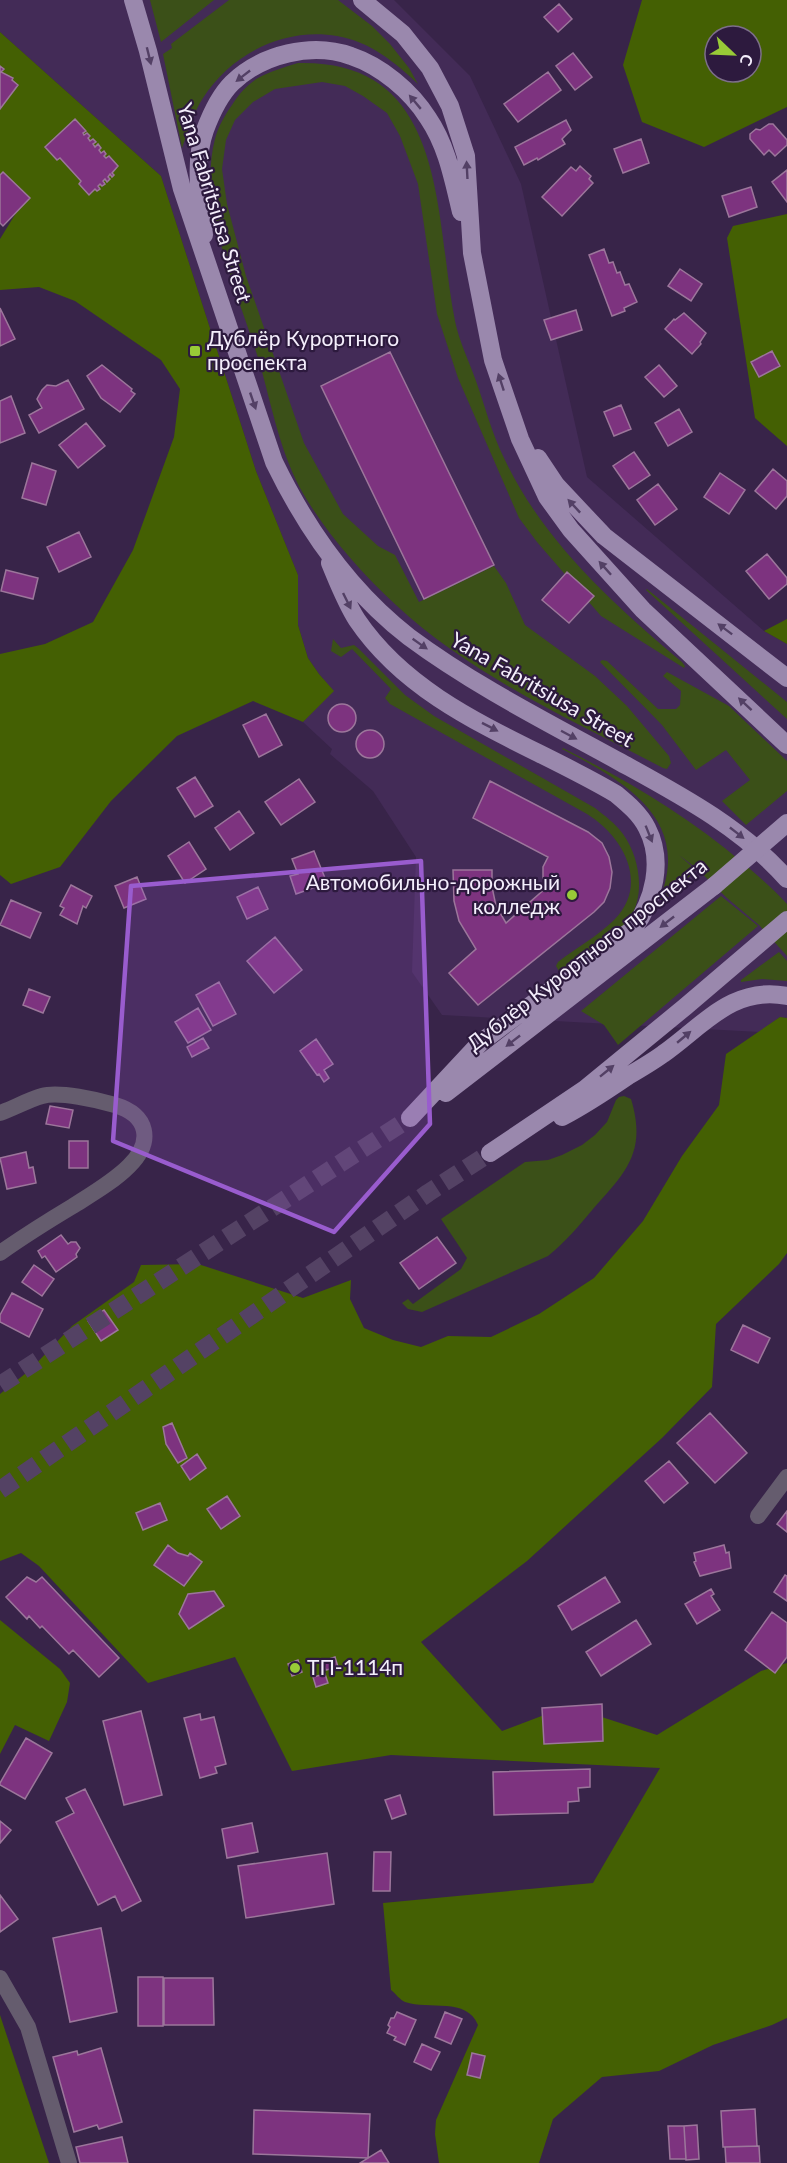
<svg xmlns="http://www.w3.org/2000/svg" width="787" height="2163" viewBox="0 0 787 2163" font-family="Lato,sans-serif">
<rect width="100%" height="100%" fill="#382449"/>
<path fill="#432b57" d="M0,0H394L470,76L521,184L587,477L764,631L787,644V1018L780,1017L760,1032L442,1015L412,972L416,857L373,791L330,754L332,749L303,722L333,691L319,674L308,658L298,625V575L256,471L161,176L0,32Z"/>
<path fill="#3b5018" d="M150,0H214L161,42Z
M229,0H338L372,26L390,44L409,68L418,84C396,63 369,41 337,36C284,27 231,54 203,98C193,113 188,132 182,148L163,54L172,48L171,44Z
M298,63C449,59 434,216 455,321C459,341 469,361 476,381C485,406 492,434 504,458C543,541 613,604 682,662L685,666L684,668L601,616L537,542L519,518L458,378L437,314L418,184L400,136L387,113L363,96L345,86L322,82L275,89L253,102L235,120L226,140L222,169L227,204L246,276L304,443L343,514L378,546L395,555L419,602L494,566L506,583L525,625L595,676L627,706L669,756L671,763L667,769L663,768C572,720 472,676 396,605C363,575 327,534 304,495C280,454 272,406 259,361C239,295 197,207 215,139C218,127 225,115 232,105C239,94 247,85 258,78C271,71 285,67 298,63Z
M647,589L787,702V719L646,590Z
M333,639L341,648L354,645L359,649L405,695L434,716L595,808C605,816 615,823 623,834C639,856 646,893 630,918C617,938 585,956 565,971H559L556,966L558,962C576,948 598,936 614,920C650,884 623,836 587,814L390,704L385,698L391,689L352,649L341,657L331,651Z
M602,660L607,661L658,709H676L680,705L681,691L663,676L667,672L729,706L787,761V791L746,825L722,801L750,780L726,750L696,770L662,725L600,662Z
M563,748C628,781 688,816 743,863C758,876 774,889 787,904V956L759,925L727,898L696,868L679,855L696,870L666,899L661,900L660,898C692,818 622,780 562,749Z
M721,896L758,926L618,1045L604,1025L581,1011Z
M779,952L787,961V981L762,979L741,982V980Z
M624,1096L631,1099C647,1152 626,1172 593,1209C579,1226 565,1242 548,1256L422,1312L408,1309L402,1303L408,1299L413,1304L461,1269L467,1258L441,1219L525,1162L548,1160L562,1155L582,1145L595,1135L607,1122L616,1100L619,1097Z"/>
<path fill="#446003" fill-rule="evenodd" d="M642,0H787V107L704,147L642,122L623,65ZM715,36H751V72H715Z
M0,32L161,176L256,471L298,575V625L308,658L319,674L334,691L303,722L253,701L177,736L111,801L60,867L11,884L0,875V654L45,644L93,622L133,550L174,437L180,389L161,360L75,301L39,287L0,290V239L16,213L0,179Z
M787,214V446L755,418L727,238L733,226Z
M787,619V644L764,631Z
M780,1017L787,1018V1253L779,1264L716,1324L712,1387L662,1438L527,1561L421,1642L502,1731L568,1706L657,1735L761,1671L787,1663V2018L772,2025L713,2045L659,2071L602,2077L553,2119L539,2163H439L435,2134L436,2120L478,2025C467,1997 429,2010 405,2002C400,2000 395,1993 391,1990L383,1903L593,1883L660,1768L391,1755L292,1771L235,1657L148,1683L39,1566L21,1553L0,1561V1394L31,1369L72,1326L134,1282L141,1265L198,1264L303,1298L351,1280L350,1299L364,1328L393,1340L421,1347L448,1336L491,1337L539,1314L594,1278L643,1221L682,1156L719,1105L726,1054Z
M0,1620L60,1669L70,1683L67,1702L49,1741L15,1725L0,1754Z
M0,2015L49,2163H0Z"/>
<path fill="#7d337f" stroke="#9c769b" stroke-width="1.5" d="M559,4L572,19L558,32L544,17Z
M573,53L592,77L575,90L556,66Z
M0,66L4,69L1,72L13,78L12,80L18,85L0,109Z
M548,72L561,90L518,122L504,104Z
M75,119L86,131L83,133L84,135L87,133L90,136L88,138L90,141L93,139L96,142L93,144L95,147L98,144L101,148L99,150L101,153L104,151L106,154L104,156L106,158L109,156L118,166L112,173L114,175L112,177L110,174L108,177L110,179L107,182L105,179L103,181L105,184L102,186L100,184L98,186L100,189L97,191L95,189L89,195L79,184L81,181L60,158L57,160L45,147Z
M566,120L571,130L562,139L565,144L538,160L537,158L524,165L515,147Z
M769,124H773L787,140V145L775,156L769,150L764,155L750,139V134L756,129L760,130Z
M641,139L649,163L623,173L614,149Z
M580,166L591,176L589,179L593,183L562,216L542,197L571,167L576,171Z
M787,170V202L772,182Z
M3,172L30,198L3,226L0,223V175Z
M751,187L757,207L729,217L722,196Z
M604,249L609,263L613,262L617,273L620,272L625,285L629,284L637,302L624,308L625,311L612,316L589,255Z
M680,269L702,284L691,301L668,286Z
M0,308L15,339L0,346Z
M576,310L582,330L551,340L544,320Z
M684,313L706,333L700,342L701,344L692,354L665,329L674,319L675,320Z
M772,351L780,366L759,377L751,362Z
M390,352L494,565L424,599L321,386Z
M102,365L132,389L131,391L135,394L120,412L101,398L87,376Z
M659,365L677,386L664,397L645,377Z
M68,380L84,409L39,433L29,415L42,408L37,399L42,390L47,385L56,386Z
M11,396L25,433L0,443V401Z
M621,405L631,429L614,436L604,412Z
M679,409L692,432L668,446L655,423Z
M86,423L105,446L78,468L59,445Z
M634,452L650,475L629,489L613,466Z
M32,463L56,471L46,505L22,498Z
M773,469L787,481V496L776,509L755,491Z
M720,473L745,490L729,514L704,497Z
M658,484L677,509L655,525L637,500Z
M79,532L91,557L59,572L47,547Z
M767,554L787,578V584L769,599L746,571Z
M6,570L38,578L33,599L1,591Z
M567,572L594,596L569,623L542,600Z
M328 718a14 14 0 1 1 28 0a14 14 0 1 1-28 0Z
M266,714L282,745L259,757L243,725Z
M356 744a14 14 0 1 1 28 0a14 14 0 1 1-28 0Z
M195,777L213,806L195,817L177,788Z
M299,779L315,802L281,825L265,802Z
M490,781L588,832L602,843L609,857L612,872L610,888L604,902L594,912L478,1005L449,973L476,949L459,921L454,901L453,870H492V887L496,906L506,923L547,887L543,878V867L548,857L473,818Z
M239,811L254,833L230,850L215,828Z
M189,842L206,869L185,883L168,856Z
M314,851L327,883L296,894L290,876L298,874L292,859Z
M137,877L146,899L124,908L115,886Z
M71,885L92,896L86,908L83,906L77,924L60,915L64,908L60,906Z
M258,887L268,909L247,919L237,897Z
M11,900L41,913L30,938L0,925Z
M275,937L302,970L274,993L247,961Z
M219,982L236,1014L213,1026L196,995Z
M29,989L50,997L43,1013L23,1005Z
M198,1008L211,1030L188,1043L175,1022Z
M203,1038L209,1048L192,1057L187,1047Z
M316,1039L333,1064L324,1070L329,1078L324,1082L319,1074L317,1075L300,1051Z
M50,1106L73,1110L69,1128L46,1124Z
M69,1141H88V1168H69Z
M26,1152L29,1168L33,1167L36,1183L7,1189L0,1158Z
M61,1235L68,1244L71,1242H76L80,1248L76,1254L77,1257L56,1272L45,1256L42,1258L38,1251Z
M437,1237L456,1263L419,1289L400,1263Z
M34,1265L54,1279L42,1296L22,1282Z
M12,1293L43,1309L29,1337L0,1322V1315Z
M104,1310L118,1330L101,1341L88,1321Z
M743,1325L770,1338L758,1363L731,1350Z
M710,1413L747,1453L715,1483L677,1443Z
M172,1423L187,1458L178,1463L166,1444L163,1427Z
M197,1454L206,1468L190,1480L181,1466Z
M669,1461L688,1483L664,1503L645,1481Z
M227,1496L240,1516L221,1529L207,1509Z
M160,1503L167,1520L143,1530L136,1513Z
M787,1511V1532L777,1524Z
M168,1545L178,1553L188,1556L190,1553L202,1562L184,1586L154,1565Z
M724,1545L726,1553L729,1552L731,1568L700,1576L694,1562L696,1561L694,1553Z
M785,1575L787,1576V1601L774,1592Z
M27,1577L36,1582L42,1577L119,1658L99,1677L73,1650L69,1654L42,1626L40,1628L29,1616L27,1619L6,1597Z
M605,1577L620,1602L572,1630L558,1606Z
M711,1589L714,1594L711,1596L720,1610L697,1624L685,1604Z
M214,1591L224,1606L189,1629L179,1614L188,1594Z
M772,1612L787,1623V1657L775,1673L745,1650Z
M636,1620L651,1644L601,1676L586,1652Z
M335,1657L338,1667L326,1670L323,1661Z
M298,1660L302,1672L292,1676L288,1664Z
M325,1674L328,1683L316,1687L313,1677Z
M602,1704L603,1741L544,1744L542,1708Z
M141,1711L162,1795L124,1805L103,1721Z
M200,1714L201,1720L214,1717L226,1764L215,1767L217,1773L200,1778L184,1718Z
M26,1738L52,1753L25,1799L0,1785V1783Z
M590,1769V1787L578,1788L579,1801L568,1802V1813L494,1815L493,1772Z
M85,1789L141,1901L122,1911L115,1896L98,1905L56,1822L74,1813L66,1798Z
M400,1795L406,1814L392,1819L385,1800Z
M0,1821L11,1830L0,1843Z
M252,1823L258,1852L227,1858L222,1829Z
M374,1852H391L390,1891H373Z
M327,1853L334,1904L246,1918L238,1866Z
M0,1895L18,1919L0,1932Z
M101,1928L117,2012L70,2022L53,1938Z
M138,1977H163V2026H138Z
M164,1978H213L214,2025H164Z
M397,2012L416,2020L405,2045L394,2040L396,2037L387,2033L390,2027L388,2025L391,2018H394Z
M445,2012L462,2019L451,2044L435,2037Z
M422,2044L440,2052L431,2070L414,2062Z
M101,2048L122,2122L99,2129L97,2125L74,2132L53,2057L77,2051L78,2055Z
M472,2053L485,2056L480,2078L467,2075Z
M755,2109L757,2146L723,2147L721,2111Z
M254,2110L370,2114L368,2158L253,2154Z
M697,2125L699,2159L686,2160L684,2126Z
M668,2126H684L686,2159H670Z
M122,2137L128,2163H80L76,2147Z
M759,2146L760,2163H726L725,2147Z
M381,2150L389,2163H360Z"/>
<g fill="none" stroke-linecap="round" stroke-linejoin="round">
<path stroke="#544264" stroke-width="18" stroke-dasharray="18 9" stroke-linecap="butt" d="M0,1385L410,1118
M0,1490L428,1193L490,1153"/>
<path stroke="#655c6e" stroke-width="16" d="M0,1113C14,1108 28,1100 42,1096C59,1091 98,1100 115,1105C148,1115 154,1141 129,1166C113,1182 92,1194 73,1206C48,1221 24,1236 0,1253
M758,1516L787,1477
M0,1978L28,2027L69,2163"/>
<path stroke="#9a88ad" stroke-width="18" d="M133,0L148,51L182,189L274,462C306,528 351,592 409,637C475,686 549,723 620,762C680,795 741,827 787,879
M362,0L403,34L430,68L450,106L466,156L472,253L493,360L520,439L547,497L571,530L643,610L787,745
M204,235C201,201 193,163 205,130C211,114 220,95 232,83C262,54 312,42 351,56C381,66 411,91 428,118C447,146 453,179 461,212
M538,458L556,485L604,536L787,678
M330,563C338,582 346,603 357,620C418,710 527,741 616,794C628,804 640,814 647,828C664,861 654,901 633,929L480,1043L410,1118
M446,1093L714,886
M562,1117C585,1105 606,1091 628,1076C640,1069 652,1062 663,1054C702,1027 732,985 787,996
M490,1153L585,1089L685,1007L787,920"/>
<path stroke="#9a88ad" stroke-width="18" d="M714,886L787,823"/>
</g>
<defs><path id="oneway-solid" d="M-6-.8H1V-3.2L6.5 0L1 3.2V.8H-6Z" transform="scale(1.5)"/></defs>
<g fill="#534065">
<use href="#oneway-solid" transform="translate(149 56) rotate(76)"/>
<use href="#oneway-solid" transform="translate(243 76) rotate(142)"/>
<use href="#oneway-solid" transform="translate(415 102) rotate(-130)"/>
<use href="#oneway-solid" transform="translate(467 170) rotate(-93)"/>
<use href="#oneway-solid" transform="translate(501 382) rotate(-108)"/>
<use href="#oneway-solid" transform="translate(253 401) rotate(71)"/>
<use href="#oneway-solid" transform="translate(574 506) rotate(-133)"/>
<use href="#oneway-solid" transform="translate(605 568) rotate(-132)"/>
<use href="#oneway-solid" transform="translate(347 601) rotate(64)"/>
<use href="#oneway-solid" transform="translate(725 629) rotate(-143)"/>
<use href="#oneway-solid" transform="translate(420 644) rotate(35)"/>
<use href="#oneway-solid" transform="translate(745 704) rotate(-137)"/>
<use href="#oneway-solid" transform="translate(490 727) rotate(27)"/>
<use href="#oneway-solid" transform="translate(569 735) rotate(28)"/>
<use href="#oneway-solid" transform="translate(737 833) rotate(38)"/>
<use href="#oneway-solid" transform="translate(649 834) rotate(68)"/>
<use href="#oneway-solid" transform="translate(667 922) rotate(142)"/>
<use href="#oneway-solid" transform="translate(684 1037) rotate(-40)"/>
<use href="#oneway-solid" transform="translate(513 1041) rotate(142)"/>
<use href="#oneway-solid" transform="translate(607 1071) rotate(-39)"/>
</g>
<path fill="#995cce" fill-opacity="0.2" stroke="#995cce" stroke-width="4.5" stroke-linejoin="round" d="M421,861L430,1124L334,1232L113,1141L131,886Z"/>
<g fill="#98cb37" stroke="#2d1a3e" stroke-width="2">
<rect x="189" y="345" width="12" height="12" rx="3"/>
<circle cx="572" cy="895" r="6"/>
<circle cx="295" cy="1668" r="6"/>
</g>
<g text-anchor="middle" stroke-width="4.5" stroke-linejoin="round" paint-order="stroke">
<g font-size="21" fill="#f4eefc" stroke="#2d1a3e">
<text transform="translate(214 203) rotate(73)" y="7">Yana Fabritsiusa Street</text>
<text transform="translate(542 690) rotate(30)" y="7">Yana Fabritsiusa Street</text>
<text transform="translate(587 955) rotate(-38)" y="7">Дублёр Курортного проспекта</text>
</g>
<g font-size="21" fill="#f4eefc" stroke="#2d1a3e" text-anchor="start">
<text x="207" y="346">Дублёр Курортного<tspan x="207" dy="24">проспекта</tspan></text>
<text x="560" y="890" text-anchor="end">Автомобильно-дорожный<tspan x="560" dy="24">колледж</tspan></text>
<text x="307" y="1675">ТП-1114п</text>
</g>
</g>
<g transform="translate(733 54) rotate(113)"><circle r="28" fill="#2d1a3e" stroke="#7d6f8a" stroke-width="1.5"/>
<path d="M0-4.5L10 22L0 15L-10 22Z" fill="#98cb37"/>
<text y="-9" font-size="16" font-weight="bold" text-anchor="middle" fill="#f4eefc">С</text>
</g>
</svg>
